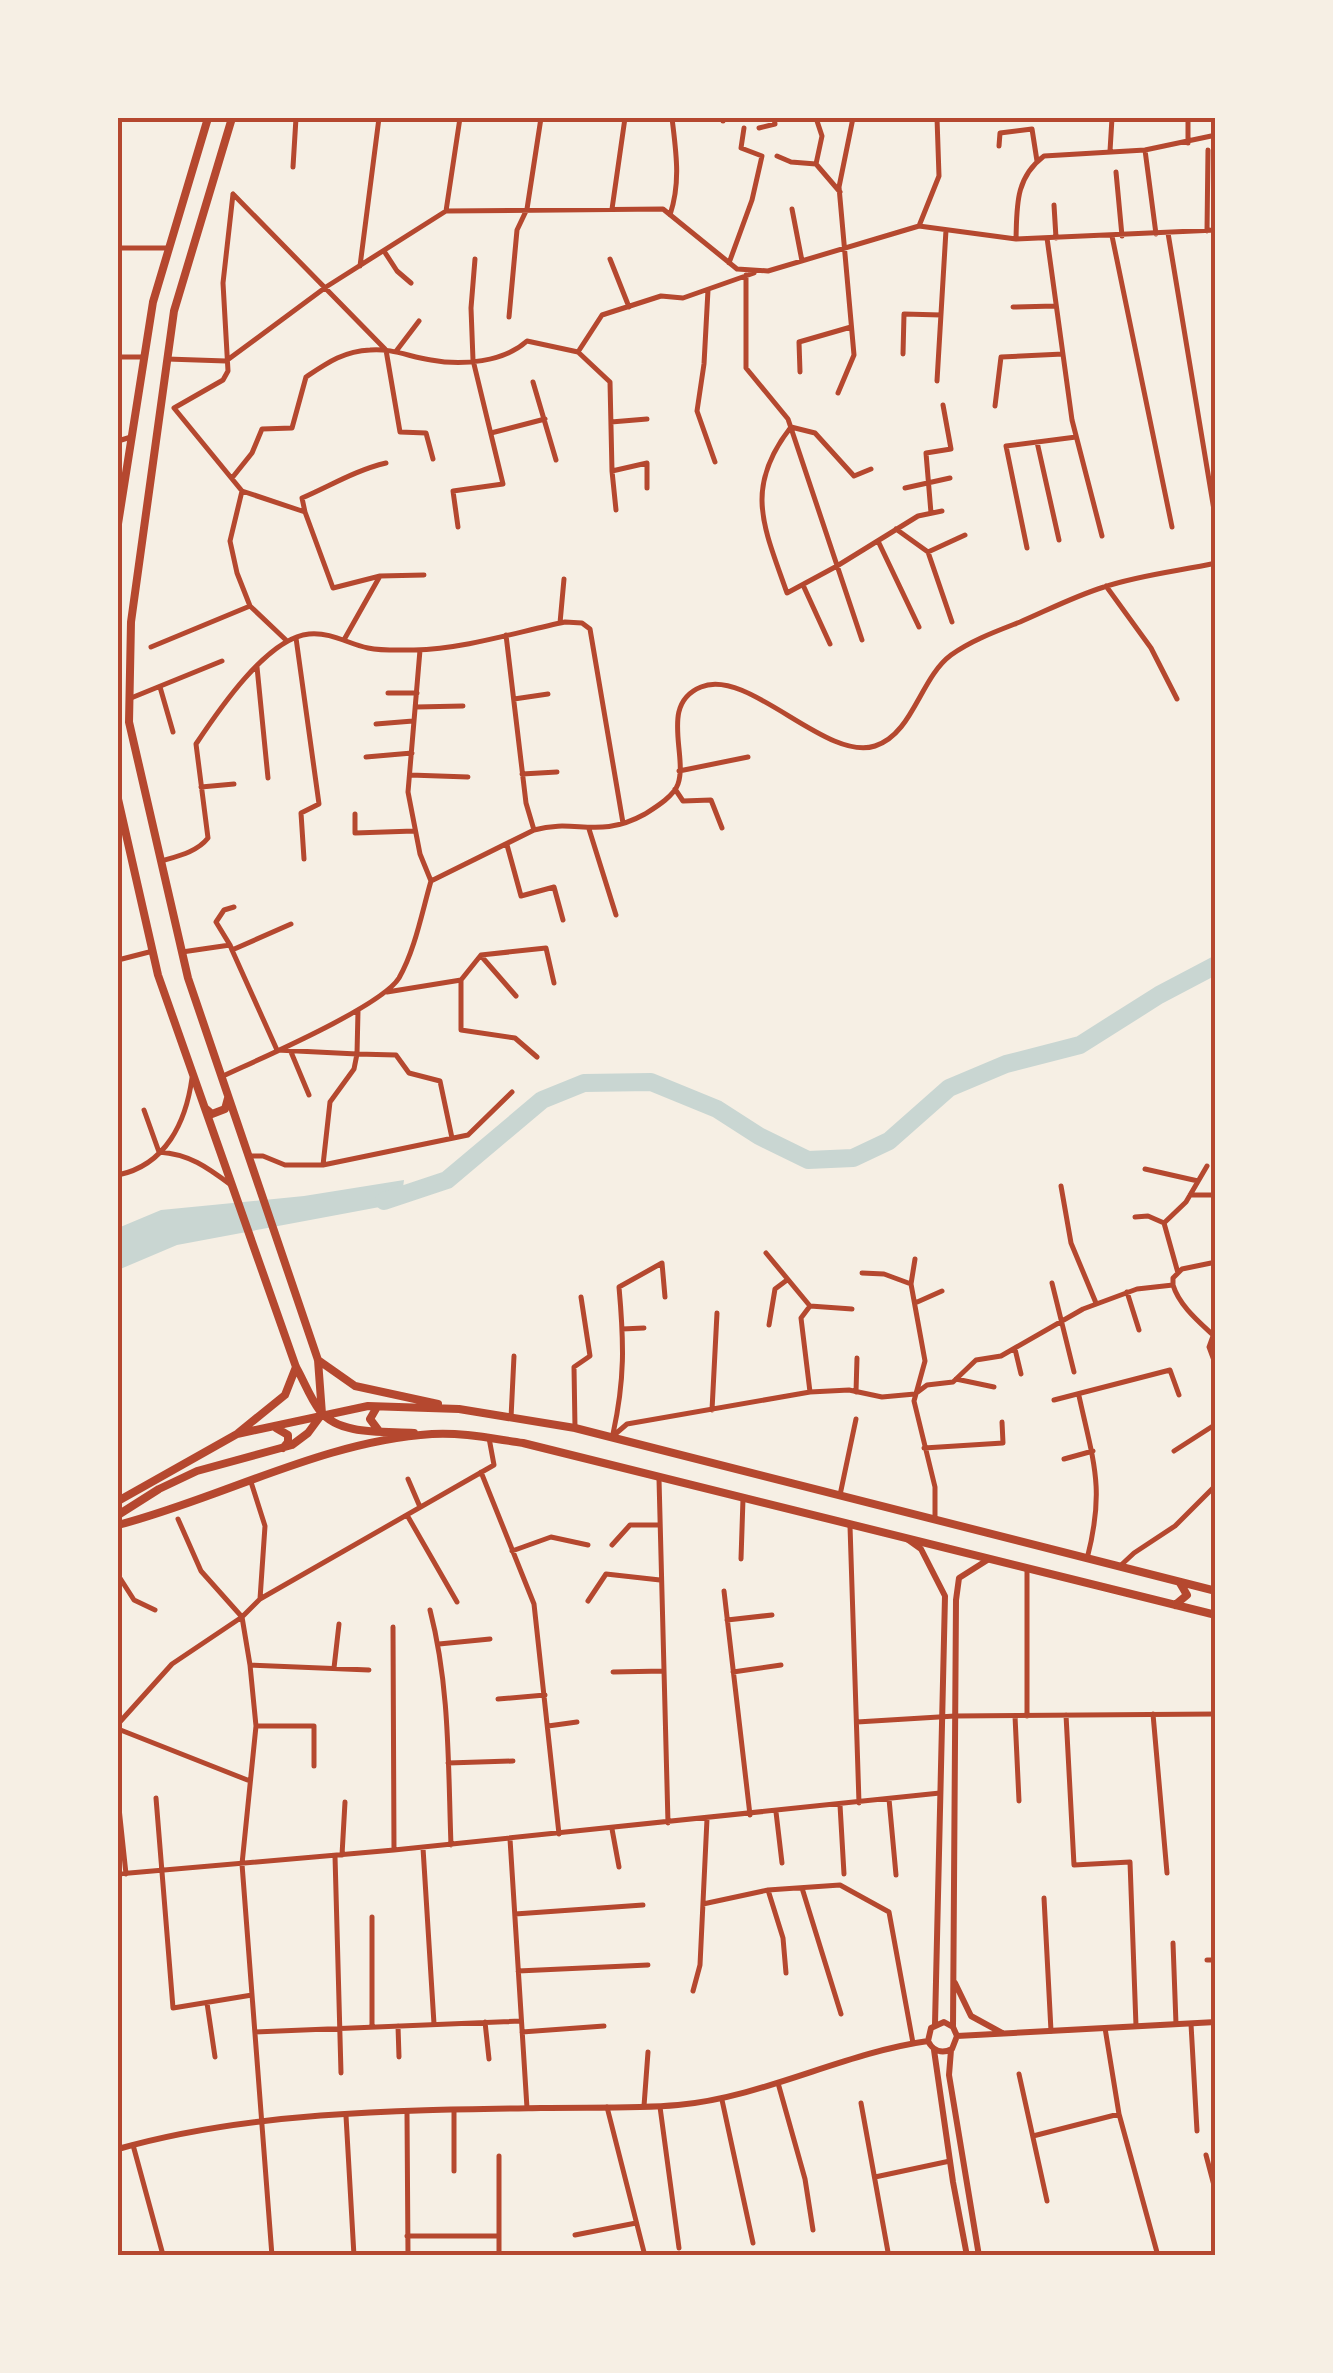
<svg xmlns="http://www.w3.org/2000/svg" width="1333" height="2373" viewBox="0 0 1333 2373" font-family="'Space Grotesk',sans-serif">
<rect width="100%" height="100%" fill="#f6efe4"/>
<path fill="#c9d6d2" d="M404,1180L401,1203L177,1245L118,1270V1228L161,1210L304,1196Z"/>
<g fill="none" stroke-linecap="round" stroke-linejoin="round">
<path stroke="#c9d6d2" stroke-width="18" d="M384,1201L447,1180L542,1100L584,1083L651,1082L717,1109L759,1136L808,1160L853,1158L889,1141L949,1088L1006,1064L1080,1045L1159,995L1216,965"/>
<path stroke="#b5482f" stroke-width="5" d="M723,118V121
M816,118L822,136L816,164
M759,128L775,124L774,118
M1188,143V118
M999,146L1000,133L1032,129L1037,161
M1145,150L1156,234
M1110,151L1112,118
M777,156L791,162L816,164L840,192
M293,167L296,118
M1116,172L1122,236
M233,194L223,283L228,371L223,380L174,408L242,491L230,541L237,573L250,606L287,641
M233,194L385,349
M1054,205L1056,238
M612,209L625,118
M792,209L802,261
M446,211L460,118
M670,215C681,182 676,152 672,118
M919,226L939,176L937,118
M1207,231L1208,150
M1168,233L1214,510
M1112,236L1172,527
M1047,238L1072,420L1102,536
M1016,239C1017,206 1015,178 1044,156L1145,150L1216,135
M118,248H169
M384,251L397,271L411,283
M610,259L629,307
M729,263L752,200L762,156L741,148L744,128
M360,266L379,118
M746,275V368L788,419L862,640
M708,290L704,364L697,411L715,462
M1013,307L1055,306
M509,317L517,230L527,209L541,118
M386,350L400,432L426,433L433,459
M397,350L419,321
M578,352L610,382L612,471L647,463V488
M903,354L904,314L941,315
M118,357H143
M167,359L226,361L326,287L446,211L663,209L737,269L768,271L919,226L1016,239L1216,230
M800,372L799,342L851,327
M937,381L946,230
M533,382L556,460
M838,393L854,355L839,187L853,118
M995,406L1001,357L1063,354
M611,422L647,419
M491,433L545,419
M118,441L131,437
M1037,442L1059,540
M871,469L854,476L815,433L791,427C743,488 764,527 787,593L837,566L918,516L942,511
M612,471L616,510
M232,478L252,453L262,429L292,428L306,377C327,363 344,351 370,350C392,348 410,357 431,360C462,366 504,362 527,341L578,352L602,315L661,296L683,298L754,273
M905,488L950,478
M242,491L305,512L333,588L380,576L424,575
M305,512L302,498C330,486 356,470 386,463
M931,513L926,453L951,449L943,405
M458,527L453,491L503,484L473,360L471,308L475,259
M896,529L928,552L952,622
M878,541L919,627
M1027,548L1006,446L1076,437
M928,552L965,535
M803,585L830,644
M1106,586L1151,648L1177,699
M560,623L564,579
M506,635L526,803L534,830
M296,638L319,804L301,813L304,859
M345,638L380,576
M151,647L250,606
M420,650L408,792L420,854L431,881
M257,667L268,778
M160,687L173,732
M388,693H417
M131,698L222,661
M514,699L548,694
M416,707L463,706
M376,724L413,721
M366,757L412,753
M679,771L748,757
M522,774L557,772
M410,775L468,777
M201,787L234,784
M675,789L683,801L711,800L722,828
M355,814V833L414,831
M589,829L616,915
M507,845L521,896L554,887L563,920
M161,861C178,856 197,852 208,838L196,744C218,711 267,638 309,634C332,632 348,644 368,648C383,651 399,650 414,650C464,649 517,632 565,622L582,623L590,629L623,823
M431,881L534,830C576,818 598,840 645,814C656,807 674,796 678,784C688,755 659,704 701,687C748,667 826,762 875,746C913,734 920,678 951,655C972,640 997,631 1020,622C1048,610 1075,596 1104,587C1139,575 1179,571 1216,563
M230,945L216,922L224,910L234,907
M232,950L277,1050L357,1054L358,1011
M232,950L291,924
M182,952L230,945L232,950
M482,957L516,996
M118,960L153,951
M461,980L481,955L546,948L554,983
M387,992L461,980V1030L515,1038L537,1057
M291,1052L309,1095
M221,1077C257,1060 381,1007 399,978C415,950 422,912 431,881
M144,1110L159,1152
M159,1152C189,1154 207,1167 231,1185
M250,1156H263L285,1165H323L468,1135L512,1092
M323,1165L330,1102L354,1069L357,1054L396,1055L409,1073L440,1081L452,1138
M1145,1169L1198,1181
M118,1175C166,1165 186,1122 192,1078
M1061,1186L1071,1243L1096,1303
M1190,1195H1216
M1135,1217L1148,1216L1164,1223
M766,1253L810,1306
M915,1259L911,1284L925,1361L914,1401L935,1487V1519
M862,1273L884,1274L911,1284
M1178,1273L1164,1223L1186,1202L1207,1166
M1052,1283L1074,1372
M1173,1285C1179,1305 1198,1321 1213,1335
M1173,1285V1278L1182,1269L1216,1262
M1127,1292L1139,1330
M915,1303L942,1291
M769,1325L775,1289L787,1280
M622,1329L644,1328
M1213,1336L1209,1347L1216,1366
M1015,1349L1021,1374
M956,1379L994,1387
M810,1392L801,1318L810,1306L852,1309
M856,1392L857,1358
M1079,1396C1094,1464 1105,1489 1087,1559
M1054,1400L1170,1370L1179,1395
M712,1410L717,1313
M511,1418L514,1356
M575,1428L574,1367L590,1356L581,1297
M613,1434C625,1379 624,1343 619,1287L662,1263L665,1297
M613,1436L627,1424L810,1392L849,1390L882,1397L915,1394L927,1385L953,1382L976,1360L1001,1356L1083,1309L1137,1289L1173,1285
M924,1448L1003,1443L1002,1422
M1174,1451L1216,1424
M1064,1459L1093,1451
M481,1472L534,1604L559,1834
M408,1479L420,1507
M659,1479L668,1823
M840,1495L856,1419
M407,1515L457,1602
M178,1519L201,1571L242,1617
M850,1526L859,1803
M612,1545L630,1525H660
M512,1551L551,1537L588,1545
M741,1559L743,1499
M1119,1567L1134,1553L1175,1526L1216,1485
M1027,1569V1716
M118,1575L134,1600L155,1610
M724,1591L750,1815
M260,1599L494,1465L489,1438
M588,1601L606,1574L660,1580
M430,1610C450,1687 448,1766 451,1845
M242,1617L250,1665L256,1726L242,1864L272,2256
M727,1620L772,1615
M393,1627L394,1850
M439,1644L490,1639
M250,1665L369,1670
M334,1668L339,1624
M613,1672L664,1671
M733,1672L781,1665
M498,1699L545,1695
M1153,1714L1167,1873
M1066,1715L1074,1865L1130,1862L1136,2026
M1015,1716L1019,1801
M857,1722L955,1716L1216,1714
M118,1724L172,1664L242,1617L260,1599L265,1526L251,1482
M256,1726H314V1766
M548,1726L577,1722
M118,1729L250,1781
M448,1763L513,1761
M156,1798L173,2008L252,1995
M889,1799L896,1875
M840,1805L844,1874
M119,1808L126,1874
M776,1812L782,1863
M612,1829L619,1867
M510,1839L527,2108
M423,1848L434,2024
M342,1855L345,1802
M335,1856L341,2073
M118,1874L394,1850L940,1793
M802,1888L841,2014
M768,1890L783,1938L786,1973
M1044,1898L1051,2031
M1214,1903H1216
M703,1904L768,1890L840,1885L889,1912L913,2043
M515,1914L643,1905
M1173,1943L1176,2024
M1207,1960H1216
M518,1971L648,1965
M693,1991L700,1965L707,1819
M207,2003L215,2057
M485,2022L489,2059
M1191,2024L1197,2131
M398,2026L399,2057
M372,2027V1917
M1105,2028L1119,2114L1158,2256
M255,2032L521,2021
M522,2032L604,2026
M1019,2074L1047,2201
M778,2083L805,2179L813,2230
M722,2100L753,2243
M861,2103L888,2252
M644,2106L648,2052
M607,2107L645,2256
M660,2107L679,2248
M407,2113L408,2256
M346,2116L354,2256
M1033,2136L1119,2114
M133,2145L163,2255
M1206,2155L1216,2193
M499,2156V2256
M454,2171V2111
M875,2177L950,2161
M575,2235L636,2223
M407,2236H499"/>
<path stroke="#b5482f" stroke-width="6" d="M907,1539L921,1549L945,1596L935,2024
M955,1983L971,2016L1002,2033
M953,2027L944,2022L931,2028L928,2041C933,2051 942,2054 952,2049L957,2036L953,2027L956,1600L959,1578L989,1559
M957,2036L1216,2022
M934,2050L953,2182L967,2256
M951,2050L949,2075L979,2256
M118,2149C251,2111 402,2110 541,2108C586,2107 632,2109 678,2105C764,2097 843,2053 928,2041"/>
<path stroke="#b5482f" stroke-width="8" d="M118,524L153,302L208,118
M118,799L158,975L296,1367C304,1381 310,1398 320,1411C340,1436 385,1431 414,1433
M205,1108L212,1114L225,1109L228,1098
M318,1360L355,1386L438,1404
M377,1407L370,1419L379,1431
M276,1428L288,1435V1442L283,1448
M238,1433L285,1395L296,1367
M118,1501L237,1434L368,1406L459,1409L575,1428L1216,1591
M118,1515L159,1489L197,1471L292,1445L308,1433L322,1414L318,1360L188,978L129,722L131,622L174,311L232,118
M118,1525C222,1498 323,1441 432,1434C462,1432 494,1439 523,1443L1216,1615
M1175,1605L1187,1595L1180,1583"/>
</g>
<rect width="1333" height="2373" fill="none" stroke="#f6efe4" stroke-width="240"/>
<rect x="120" y="120" width="1093" height="2133" fill="none" stroke="#b5482f" stroke-width="4"/>
</svg>
